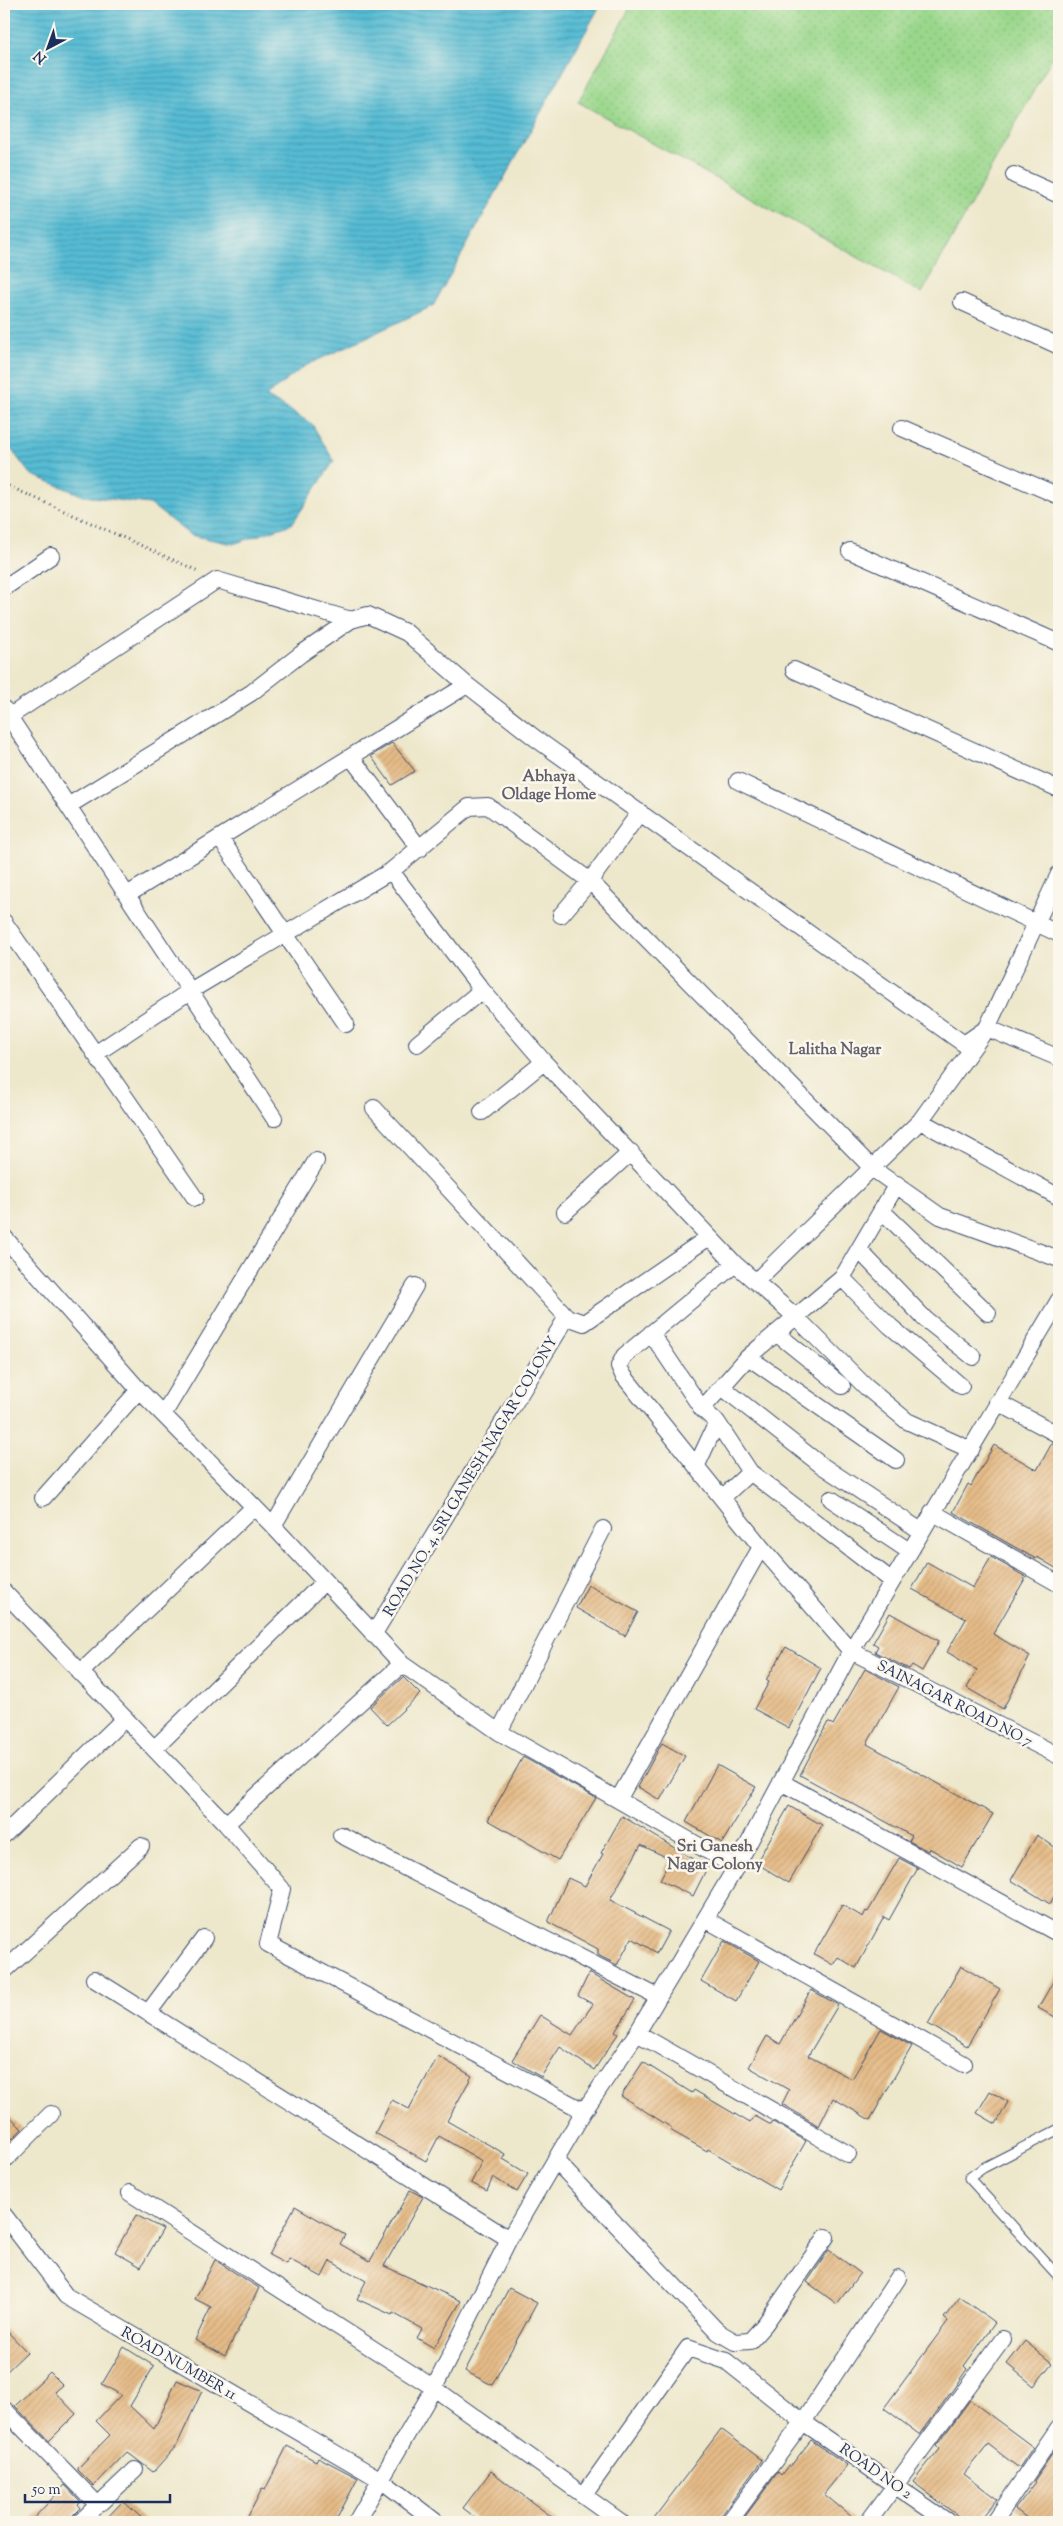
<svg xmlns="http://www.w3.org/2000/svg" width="1063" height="2526" viewBox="0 0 1063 2526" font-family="'Sorts Mill Goudy',serif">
<defs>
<pattern id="grass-dots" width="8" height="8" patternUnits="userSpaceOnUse" patternTransform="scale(1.25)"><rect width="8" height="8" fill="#9ad78b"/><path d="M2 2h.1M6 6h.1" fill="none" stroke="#84b97a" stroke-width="1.8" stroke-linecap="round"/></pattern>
<pattern id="water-rules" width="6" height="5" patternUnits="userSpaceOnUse" patternTransform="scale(1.25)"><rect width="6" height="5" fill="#56bcd4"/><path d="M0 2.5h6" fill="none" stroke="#4699af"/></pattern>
<pattern id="building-hatch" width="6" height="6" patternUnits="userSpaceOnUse" patternTransform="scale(1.25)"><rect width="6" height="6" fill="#e5bb87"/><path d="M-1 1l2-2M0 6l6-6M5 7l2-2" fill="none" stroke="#c4a177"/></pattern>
</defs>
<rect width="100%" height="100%" fill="#fbf7ec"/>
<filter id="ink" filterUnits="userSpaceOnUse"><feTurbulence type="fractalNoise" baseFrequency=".02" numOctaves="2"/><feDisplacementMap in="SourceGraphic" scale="10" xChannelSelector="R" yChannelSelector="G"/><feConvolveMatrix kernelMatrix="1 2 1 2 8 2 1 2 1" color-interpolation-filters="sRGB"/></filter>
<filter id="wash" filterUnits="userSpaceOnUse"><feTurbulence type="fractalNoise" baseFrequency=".0096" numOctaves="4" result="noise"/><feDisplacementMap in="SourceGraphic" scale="20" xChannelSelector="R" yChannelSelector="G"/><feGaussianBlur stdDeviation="1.12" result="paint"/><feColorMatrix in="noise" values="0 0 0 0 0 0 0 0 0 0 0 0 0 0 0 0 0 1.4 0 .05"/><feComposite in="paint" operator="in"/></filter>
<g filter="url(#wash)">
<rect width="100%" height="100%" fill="#ede7cb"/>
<path fill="url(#grass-dots)" stroke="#5a8374" d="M632,4H1059V45L922,293L578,102Z"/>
<path fill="url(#water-rules)" stroke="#387699" d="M4,4H601L433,306L305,366L266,396L312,424L334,461L292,524L233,544L190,535L150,504L84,496L30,474L4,440Z"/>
<g id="blocks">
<path fill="url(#building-hatch)" d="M392,743L415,771L392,785L371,756Z
M1052,1443L1059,1445V1570L1037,1557L1036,1559L953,1512L968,1484L971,1486L994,1445L1037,1470Z
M991,1557L1026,1577L993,1634L1030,1656L1003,1709L967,1688L977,1670L947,1652L966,1619L912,1589L927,1562L973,1588Z
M588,1585L638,1612L625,1636L576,1608Z
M890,1613L939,1641L922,1671L912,1665L909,1669L875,1652L878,1646L873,1643Z
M786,1647L821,1668L789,1728L754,1709L769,1682L766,1680Z
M865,1669L899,1687L867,1744L993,1814L962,1867L929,1848L928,1851L909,1841L912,1836L800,1775L828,1722L833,1725Z
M403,1677L420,1694L387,1725L370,1707Z
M662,1743L685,1756L660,1800L638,1787Z
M523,1757L596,1798L558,1860L488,1820Z
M717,1765L756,1787L722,1843L686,1822Z
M789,1806L822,1825L789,1883L756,1863Z
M622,1816L686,1855L708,1866L693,1896L660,1880L670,1859L641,1845L610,1900L669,1931L657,1953L632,1938L617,1965L598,1955V1949L548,1922L568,1878L585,1886L603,1854L601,1853Z
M1037,1835L1059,1850V1887L1050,1904L1011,1880Z
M899,1858L918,1868L889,1920L884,1917L856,1968L838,1957L833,1965L814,1954L842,1905L863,1917L866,1911L868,1912Z
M724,1941L759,1961L736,2001L701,1981Z
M961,1966L1000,1989L967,2046L928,2024Z
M1059,1971V2019L1038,2008Z
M589,1973L635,2000L615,2032L618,2034L594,2070L560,2047L541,2077L512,2060L540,2015L572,2035L593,2004L578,1996Z
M811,1990L838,2005L808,2056L852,2079L881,2029L912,2046L870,2120L833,2098L819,2126L782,2104L789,2090L749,2067L767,2036L780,2044Z
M438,2056L472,2076L447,2121L505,2154L503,2159L528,2174L517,2192L493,2177L487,2191L471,2183L482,2161L439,2136L426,2161L375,2133L392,2100L409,2109Z
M643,2062L692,2093L694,2090L750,2123L755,2116L771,2125L773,2122L806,2141L778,2190L708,2149L707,2151L670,2130L672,2128L621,2096Z
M990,2091L1008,2102L996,2124L977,2113Z
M4,2110L22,2129L4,2147Z
M410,2190L423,2197L384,2266L461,2301L434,2348L417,2338L422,2329L393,2313L392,2315L357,2299L366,2281L330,2261L322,2277L289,2259L286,2264L269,2255L295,2206L345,2235L340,2244L370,2261Z
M136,2215L163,2229L141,2267L115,2252Z
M829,2250L860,2273L837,2304L807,2282Z
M215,2260L259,2288L225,2356L195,2340L211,2307L195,2299Z
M509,2288L537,2303L492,2385L465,2371Z
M960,2297L995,2323L964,2366L967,2369L954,2388L920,2435L884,2408L948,2321L944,2318Z
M4,2328L27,2352L4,2374Z
M1025,2341L1052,2363L1034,2386L1007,2364Z
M124,2347L154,2366L130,2406L154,2429L177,2380L202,2391L177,2445L153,2472L127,2452L94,2486L78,2470V2468L110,2435L96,2421L121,2395L102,2384Z
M50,2372L63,2385L55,2392L76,2414L49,2441L15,2406Z
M970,2400L1033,2447L1019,2468L988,2444L964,2474L997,2499L978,2522H966L913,2482L939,2449L936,2446Z
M721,2429L762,2460L721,2516L719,2522H651Z
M811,2440L847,2465L824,2494L858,2522H741L778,2472L781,2475L788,2466L790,2467Z
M1059,2444V2522H1032L1015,2509L1036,2482L1034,2481Z
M287,2446L316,2461L318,2457L358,2478L335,2522H245L262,2489L265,2490Z
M491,2471L533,2503L559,2522H481L463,2508Z
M65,2485L80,2501L77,2504L80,2508L73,2515L70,2522H30Z
M123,2501L146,2522H103Z"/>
</g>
</g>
<g filter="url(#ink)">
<use href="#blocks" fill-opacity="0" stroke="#3a4b6e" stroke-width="1"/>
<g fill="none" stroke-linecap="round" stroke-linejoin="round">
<defs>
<path id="lane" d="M1059,2129L983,2168L969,2178L1059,2277"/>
<path id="street" d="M1014,175L1059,195
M962,302L1059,346
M902,428L1059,496
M850,551L1059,643
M4,588L51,556
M794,670L1059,789
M4,709L274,1118
M4,720L217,580L351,620
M351,757L420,849
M738,781L1059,934
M68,806L251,693L301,654L351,620L368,615L407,633L467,685L535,738L964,1044L987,1028
M220,838L346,1024
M391,871L482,990L544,1062L735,1264L796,1317L866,1387L907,1421L971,1450
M127,895L467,685
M561,915L590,881L640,812
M4,922L195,1198
M987,1028L1059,1058
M417,1044L482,990
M95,1054L190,991L391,871L469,807L488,806L590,881L873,1169L940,1216L1059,1259
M374,1108L567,1317L584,1323L709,1237
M482,1112L544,1062
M920,1121L1059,1197
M882,1211L988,1313
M565,1212L631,1152
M4,1237L139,1390
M859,1250L925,1319L973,1357
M735,1264L624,1356L619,1366L623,1375L761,1547L851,1651L1059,1756
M842,1278L890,1326L961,1386
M756,1281L920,1121L987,1028L1059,874
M651,1333L702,1409L717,1422L750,1472L891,1580
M776,1333L842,1386
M748,1357L896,1460
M723,1388L821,1465L921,1531
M997,1402L1059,1435
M702,1409L748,1357L842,1278L897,1184
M164,1413L316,1161
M697,1465L717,1422
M43,1498L139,1390L273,1526L402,1664L499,1732L736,1867
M722,1498L750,1472
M831,1499L909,1551
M932,1512L1059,1584
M273,1526L415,1286
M4,1592L226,1824L282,1889L268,1944L584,2111
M373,1635L567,1317
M80,1673L254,1507
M499,1732L603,1529
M154,1749L324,1582
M781,1782L1059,1934
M618,1800L761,1547
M226,1824L402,1664
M4,1835L125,1718
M341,1835L658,1997
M705,1919L964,2064
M4,1971L141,1846
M94,1979L509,2239
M148,2013L204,1938
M637,2033L848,2154
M555,2160L718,2332L735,2342L750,2341L765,2324L826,2237
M4,2161L51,2114
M130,2193L434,2388L621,2522
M4,2215L66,2296L381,2480L436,2522
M4,2409L98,2505
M584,2495L688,2348L726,2361L803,2422L948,2522
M80,2522L135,2470
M356,2522L434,2388L509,2239L584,2111L637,2033L736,1867L851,1651L1059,1300
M729,2522L803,2422L898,2278
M868,2522L1003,2339
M994,2522L1059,2427"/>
</defs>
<use href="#lane" stroke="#3a4b6e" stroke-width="11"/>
<use href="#street" stroke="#3a4b6e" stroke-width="18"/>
<path stroke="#3a4b6e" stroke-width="3" stroke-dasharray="1 4" stroke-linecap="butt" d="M4,484L198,571"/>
<use href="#lane" stroke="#fff" stroke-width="9"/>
<use href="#street" stroke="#fff" stroke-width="16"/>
</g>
</g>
<g text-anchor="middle" stroke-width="5" stroke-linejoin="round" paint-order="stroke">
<g font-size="15" fill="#1b2f5e" stroke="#fbf7ec">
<text transform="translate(470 1476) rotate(-59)" y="5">ROAD NO. 4, SRI GANESH NAGAR COLONY</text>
<text transform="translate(955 1703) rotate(27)" y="5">SAINAGAR ROAD NO 7</text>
<text transform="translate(179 2363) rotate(30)" y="5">ROAD NUMBER 11</text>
<text transform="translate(876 2471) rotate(35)" y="5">ROAD NO 2</text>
</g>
<g font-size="16" font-weight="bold" fill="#62606c" stroke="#fbf7ec">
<text x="549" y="781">Abhaya<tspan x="549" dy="18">Oldage Home</tspan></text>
<text x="835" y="1054">Lalitha Nagar</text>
<text x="715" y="1851">Sri Ganesh<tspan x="715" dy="18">Nagar Colony</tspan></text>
</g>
</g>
<rect width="1063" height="2526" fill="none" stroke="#fbf7ec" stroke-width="20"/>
<g transform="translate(48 48) rotate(221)" stroke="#fbf7ec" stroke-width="4" paint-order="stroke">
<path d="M0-4L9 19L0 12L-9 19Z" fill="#1b2f5e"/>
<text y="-8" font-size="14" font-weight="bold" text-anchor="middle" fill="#1b2f5e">N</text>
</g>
<path d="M25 2494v8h145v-8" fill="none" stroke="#1b2f5e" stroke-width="2.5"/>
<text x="32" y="2494" font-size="15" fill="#1b2f5e" stroke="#fbf7ec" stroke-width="4" paint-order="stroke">50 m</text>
</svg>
